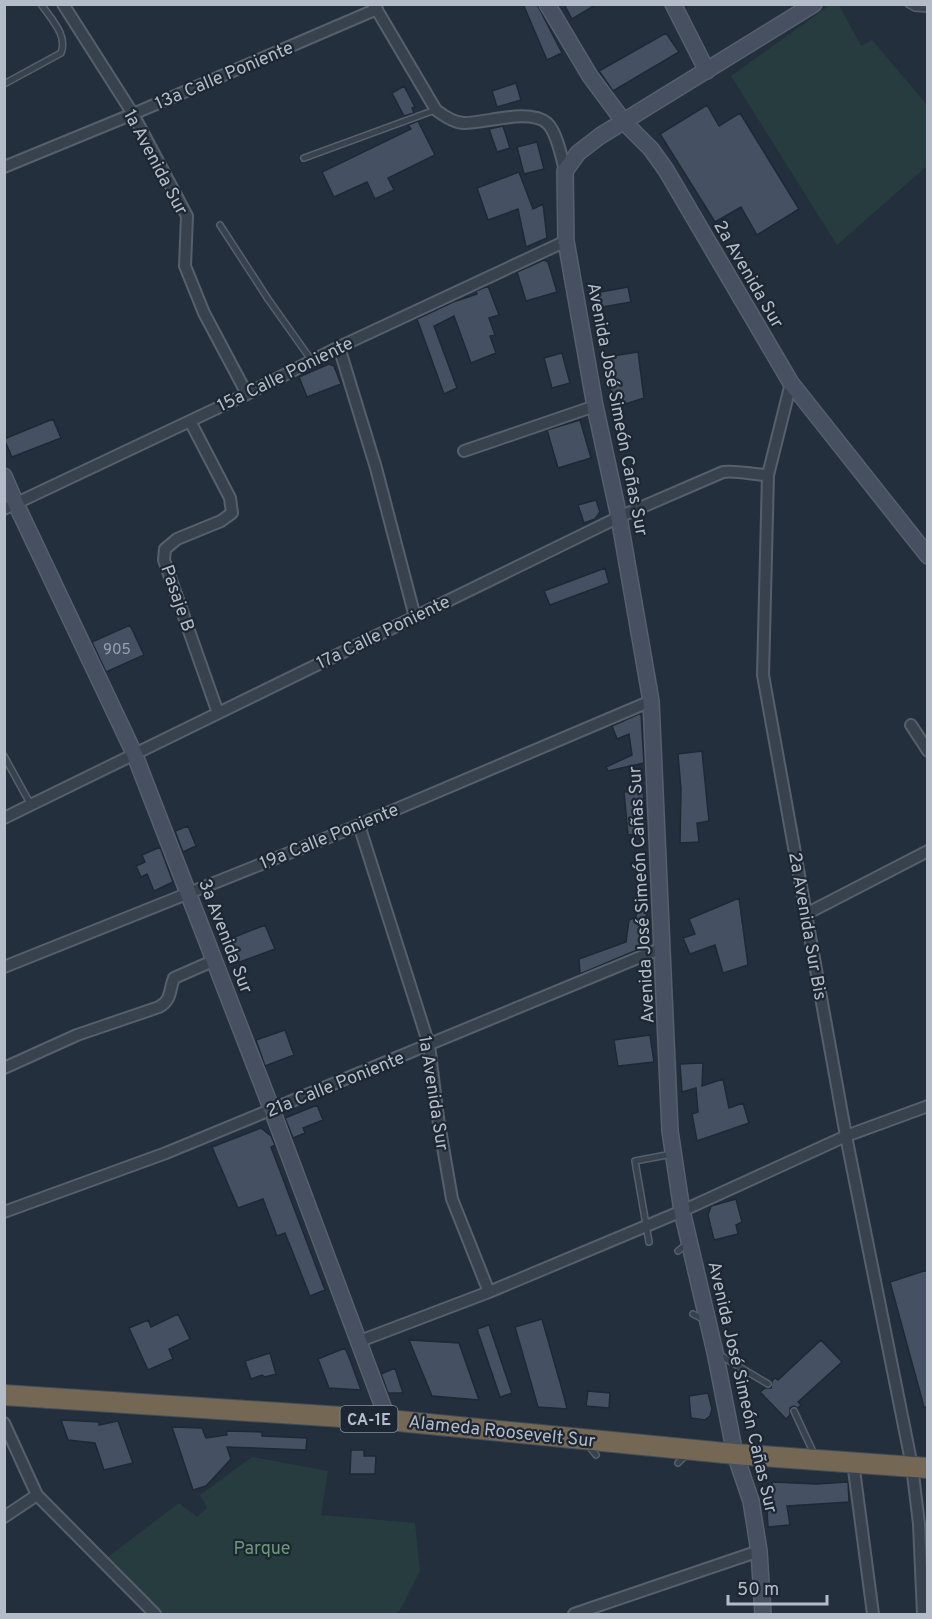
<svg xmlns="http://www.w3.org/2000/svg" width="932" height="1619" viewBox="0 0 932 1619" font-family="Overpass,sans-serif">
<rect width="100%" height="100%" fill="#242f3e"/>
<path fill="#263c3f" d="M830,5H839L861,46L872,40L928,106L926,122L928,124L927,166L837,245L731,76Z
M252,1457L328,1471L321,1515L415,1523L420,1571L400,1610L394,1614H159L108,1557L179,1503L197,1517L207,1508L200,1495Z"/>
<path fill="#455162" stroke="#1f2835" stroke-width="1.5" d="M523,4H537L562,53L547,60Z
M564,4H597L572,19Z
M666,33L679,52L613,91L599,71Z
M516,83L521,100L497,107L492,91Z
M404,86L415,107L412,108L414,113L404,116L392,93Z
M707,105L719,126L740,113L799,209L757,235L741,207L715,222L660,134Z
M418,121L435,155L388,178L394,190L375,199L367,182L334,197L322,172L411,129L408,125Z
M503,126L510,148L497,152L489,129Z
M537,142L544,169L524,174L517,147Z
M519,172L533,209L543,204L547,238L526,247L518,209L488,220L477,188Z
M544,260L548,262L557,292L526,301L517,272Z
M488,286L499,315L489,318L495,335L490,336L496,353L471,363L454,316L434,326L457,388L444,394L417,319L453,302L477,294L476,291Z
M628,287L631,302L597,308L595,293Z
M638,352L644,398L613,408L606,357Z
M562,353L570,383L552,388L544,358Z
M329,364L334,366L341,384L307,397L299,377Z
M53,419L61,438L12,457L4,439Z
M580,420L591,458L558,468L547,430Z
M596,500L600,512L595,519L584,523L578,505Z
M605,568L609,583L550,605L544,591Z
M130,625L144,655L106,672L92,642Z
M641,713L644,763L608,771L606,767L632,755L629,734L617,739L612,726Z
M702,751L709,821L697,823L699,842L680,843L681,789L678,754Z
M643,790L647,833L628,835L624,792Z
M188,826L196,846L183,852L175,831Z
M160,847L173,882L154,891L147,874L141,877L136,866L145,862L142,855Z
M739,898L748,965L723,973L715,945L690,954L683,938L695,934L689,919Z
M637,910L647,911L642,948L580,974L579,959L626,942L629,920L636,917Z
M265,925L275,949L237,963L227,940Z
M285,1030L294,1055L265,1066L256,1040Z
M650,1035L654,1062L618,1066L614,1040Z
M703,1063L702,1086L723,1079L729,1108L743,1103L749,1123L697,1141L692,1114L698,1112L696,1088L682,1092L680,1064Z
M317,1105L323,1120L303,1128L305,1133L293,1138L285,1118Z
M261,1128L271,1136L275,1145L271,1147L325,1290L310,1296L285,1233L277,1236L263,1199L238,1208L212,1147Z
M736,1199L742,1222L736,1225L738,1234L714,1240L708,1215L711,1206Z
M927,1270V1407H924L890,1282Z
M178,1314L190,1339L169,1349L173,1359L148,1370L129,1328L148,1320L151,1327Z
M542,1319L565,1400L567,1409L538,1407L515,1327Z
M489,1325L512,1393L500,1397L477,1329Z
M409,1340L459,1343L479,1400L432,1396Z
M821,1340L842,1362L798,1402L801,1405L798,1408L794,1406L790,1408V1415L786,1419L760,1392L765,1388H771L772,1381L775,1378L778,1380Z
M345,1348L349,1357L361,1390L329,1388L318,1359Z
M270,1353L276,1374L265,1377L262,1375L251,1379L245,1361Z
M395,1368L403,1393H388L381,1374Z
M588,1391L610,1393L609,1408L586,1406Z
M708,1393L712,1409L710,1416L705,1420L691,1418L689,1396Z
M61,1420L99,1422V1425L118,1421L133,1463L104,1470L95,1443L68,1440Z
M172,1427L202,1428L206,1438L227,1435L226,1431L262,1432V1436L307,1438L306,1450L227,1447L231,1459L206,1486L193,1490Z
M351,1450H364V1456H376L375,1474H350Z
M773,1482L816,1484L848,1482L849,1502L787,1506L790,1525L768,1527L766,1491Z"/>
<g fill="none" stroke-linecap="round" stroke-linejoin="round">
<defs>
<path id="lane" d="M908,4L915,8L928,9
M4,84L61,53C68,35 51,19 41,4
M304,158L435,110
M220,225L268,299L312,361
M4,756L31,805
M649,1242L635,1161L672,1154
M678,1251L688,1243
M693,1314L705,1320
M718,1354L768,1384
M794,1411L815,1456
M588,1445L596,1455
M678,1463L687,1454"/>
<path id="street" d="M63,4L133,114L187,216L185,266L204,313L247,394
M374,5L436,110C444,116 454,123 464,123C486,123 529,108 547,123C557,132 562,159 565,171
M4,167L133,114L377,9
M339,347L376,468L415,617
M791,383L768,475L763,675L846,1136L912,1466L919,1524L923,1614
M190,421L230,498L232,513L221,521L177,539L165,549L164,560L218,713
M464,451L595,406
M4,509L247,394L339,347L566,241
M911,725L928,751
M4,818L619,517L723,472C738,470 753,475 768,475
M359,825L429,1045L438,1118L452,1199L489,1292
M806,914L928,851
M4,967L359,825L651,701
M4,1068L77,1035L159,1007C172,1000 169,990 174,978L215,960
M4,1212L166,1153L662,948
M360,1341L489,1292L682,1211L846,1136L928,1106
M4,1423L37,1495L155,1614
M853,1462L873,1614
M4,1517L37,1495
M574,1614L759,1551"/>
<path id="secondary" d="M547,4L590,76L624,122L651,149L666,170L791,383L928,556
M673,4L707,71
M4,476L16,504L134,753L272,1110L388,1420
M763,1614L759,1551L751,1501L735,1454L715,1352L682,1211L670,1131L651,701L619,517L595,406L566,241L565,171L578,153L600,136L814,4"/>
<path id="highway" d="M4,1395L388,1420L735,1454L928,1468"/>
</defs>
<use href="#lane" stroke="#565f6c" stroke-width="8"/>
<use href="#street" stroke="#565f6c" stroke-width="14"/>
<use href="#secondary" stroke="#565f6c" stroke-width="18"/>
<use href="#highway" stroke="#434c59" stroke-width="22"/>
<use href="#lane" stroke="#38414e" stroke-width="5"/>
<use href="#street" stroke="#38414e" stroke-width="10"/>
<use href="#secondary" stroke="#465061" stroke-width="15"/>
<use href="#highway" stroke="#746855" stroke-width="20"/>
</g>
<g text-anchor="middle" stroke-width="4.5" stroke-linejoin="round" paint-order="stroke">
<g font-size="15" fill="#98a1af">
<text x="117" y="654">905</text>
</g>
<rect fill="#1d2633" stroke="#878f9c" stroke-width="1.5" x="340.5" y="1406" width="57" height="26" rx="4.5"/>
<g font-size="16" font-weight="bold" fill="#b4bcc9">
<text x="369" y="1425">CA-1E</text>
</g>
<g font-size="18" fill="#b4bcc9" stroke="#1d2633">
<text transform="translate(224 75) rotate(-23)" y="6">13a Calle Poniente</text>
<text transform="translate(156 162) rotate(62)" y="6">1a Avenida Sur</text>
<text transform="translate(749 274) rotate(60)" y="6">2a Avenida Sur</text>
<text transform="translate(285 374) rotate(-26)" y="6">15a Calle Poniente</text>
<text transform="translate(618 409) rotate(79)" y="6">Avenida José Simeón Cañas Sur</text>
<text transform="translate(178 598) rotate(71)" y="6">Pasaje B</text>
<text transform="translate(383 632) rotate(-26)" y="6">17a Calle Poniente</text>
<text transform="translate(329 836) rotate(-22)" y="6">19a Calle Poniente</text>
<text transform="translate(641 895) rotate(-93)" y="6">Avenida José Simeón Cañas Sur</text>
<text transform="translate(808 926) rotate(80)" y="6">2a Avenida Sur Bis</text>
<text transform="translate(226 936) rotate(69)" y="6">3a Avenida Sur</text>
<text transform="translate(335 1084) rotate(-22)" y="6">21a Calle Poniente</text>
<text transform="translate(434 1093) rotate(81)" y="6">1a Avenida Sur</text>
<text transform="translate(743 1387) rotate(77)" y="6">Avenida José Simeón Cañas Sur</text>
<text transform="translate(502 1431) rotate(6)" y="6">Alameda Roosevelt Sur</text>
</g>
<g font-size="18" fill="#6b9a76" stroke="#1d2633">
<text x="262" y="1554">Parque</text>
</g>
</g>
<rect width="932" height="1619" fill="none" stroke="#b4bcc9" stroke-width="12"/>
<path d="M728 1595v9h99v-9" fill="none" stroke="#b4bcc9" stroke-width="3"/>
<text x="737" y="1595" font-size="18" fill="#b4bcc9" stroke="#1d2633" stroke-width="4.5" paint-order="stroke">50 m</text>
</svg>
